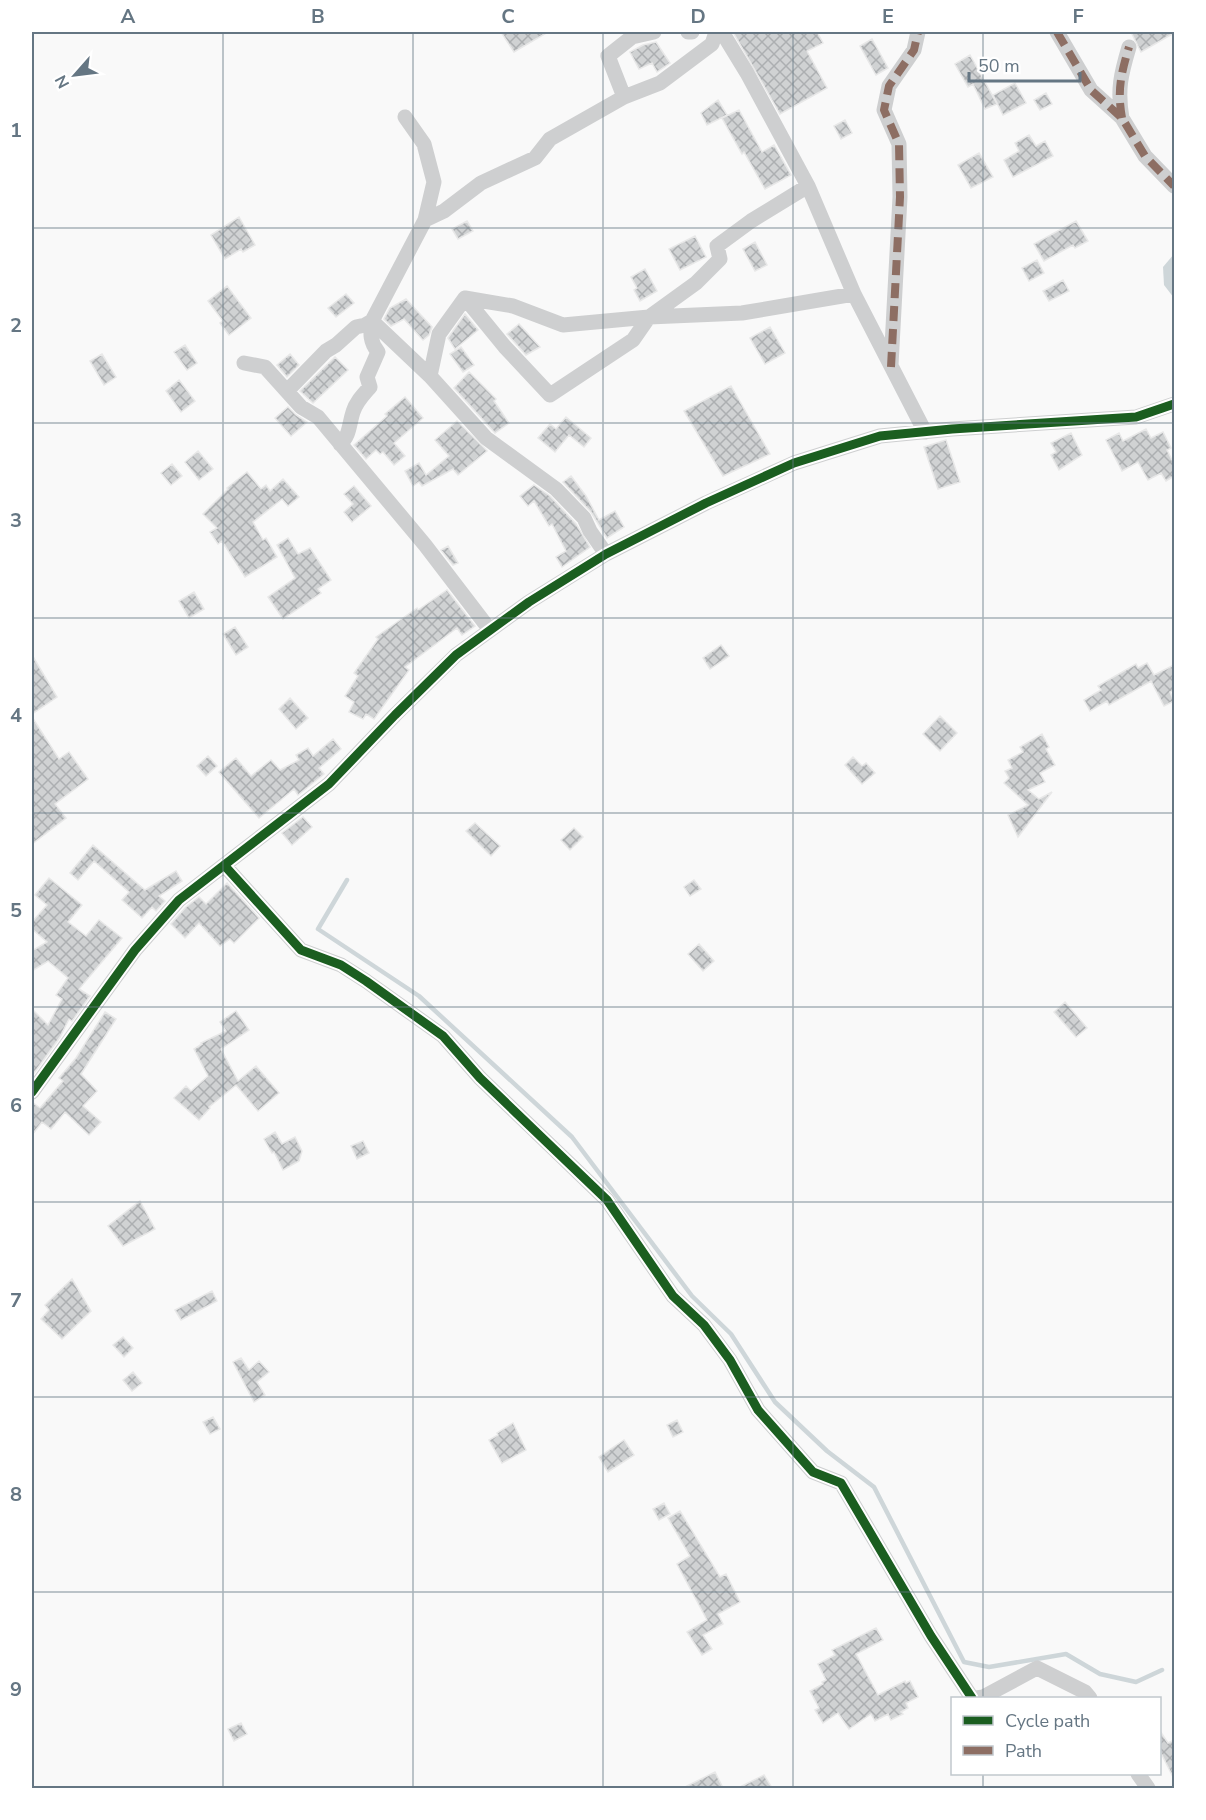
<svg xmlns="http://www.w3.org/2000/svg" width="1206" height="1820" viewBox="0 0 1206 1820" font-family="'Nunito Sans',sans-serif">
<defs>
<pattern id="building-cross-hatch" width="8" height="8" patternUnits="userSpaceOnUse" patternTransform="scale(1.5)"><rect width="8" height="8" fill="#d0d2d3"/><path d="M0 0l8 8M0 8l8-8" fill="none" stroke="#acafb1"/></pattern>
</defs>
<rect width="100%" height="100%" fill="#f9f9f9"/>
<path fill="#ced6d9" d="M1174,254V298L1164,285L1163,267Z"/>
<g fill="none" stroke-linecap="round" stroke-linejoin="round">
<path stroke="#ced6d9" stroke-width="4.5" d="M347,880L318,929L419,996L572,1137L692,1296L731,1334L775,1402L827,1451L874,1487L964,1662L989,1667L1066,1654L1100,1674L1136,1682L1162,1670"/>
</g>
<path fill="url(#building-cross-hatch)" stroke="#e8e8e8" stroke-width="1.5" d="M501,32H548L514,52Z
M733,32H817L823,43L807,51L827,88L780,114Z
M1131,32H1174V33L1141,52Z
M872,39L888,68L876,75L860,46Z
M656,42L670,63L657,72L652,63L639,69L630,52L643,45Z
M970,55L997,104L985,109L973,84L968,87L955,64Z
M1015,83L1026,103L1003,115L993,95Z
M1046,93L1052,104L1040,110L1034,100Z
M718,100L727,115L707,125L701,113Z
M739,110L762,152L774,145L791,175L765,189L744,152L742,154L722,118Z
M845,120L852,133L841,139L834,126Z
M1029,135L1036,146L1045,141L1053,156L1013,177L1004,160L1019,151L1015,143Z
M979,153L993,177L971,188L958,165Z
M239,217L255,245L243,252L241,249L225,259L211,235Z
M467,221L473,231L458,239L452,229Z
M1076,221L1088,241L1075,248L1073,245L1044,261L1034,244Z
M695,236L706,257L680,270L669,249Z
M755,242L767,265L755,271L743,249Z
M1037,260L1044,273L1029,281L1022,268Z
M645,269L657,291L640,301L634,290L637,288L631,277Z
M1063,280L1069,291L1049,301L1043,291Z
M227,286L251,318L229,335L220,323L223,321L208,301Z
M346,294L354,303L336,317L328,308Z
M406,299L432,327L429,335L423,340L404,319L391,326L384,319L390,308Z
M465,314L478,330L455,349L448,338Z
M519,324L540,347L526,355L507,334Z
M770,327L785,353L765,364L750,338Z
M185,345L197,363L187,370L174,352Z
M461,347L474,365L463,372L450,354Z
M102,354L116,377L104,385L90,361Z
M290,354L299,365L287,377L277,365Z
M335,357L348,370L313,403L300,391Z
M469,372L496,399L494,401L509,423L495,433L454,388Z
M179,380L195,401L181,412L166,391Z
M731,386L770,454L723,476L684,411Z
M405,397L423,418L394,443L405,456L394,465L383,452L380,454L376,450L366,459L354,445L387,416L385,414Z
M288,407L296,415L307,422L291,436L275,418Z
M566,417L591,438L584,447L569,435L555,452L538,438L550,424L556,429Z
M457,421L487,451L458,475L453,469L422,486L419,482L413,486L405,471L419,463L426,475L449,456L435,440Z
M1146,429L1151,438L1163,432L1171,448L1167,450L1174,464V476L1166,481L1161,473L1148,480L1138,462L1122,471L1106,440L1119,433L1123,441Z
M1071,433L1082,455L1059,470L1051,455L1056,452L1051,443Z
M946,440L960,482L938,489L924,447Z
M198,451L213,469L199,480L185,462Z
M172,464L182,476L171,485L161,473Z
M247,472L261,489L266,485L270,491L283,479L299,497L288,506L282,499L253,522L263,540L266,538L277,557L245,577L222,541L218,544L210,532L217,528L203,514L228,489L227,488Z
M571,476L586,496L599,520L615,511L624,527L607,538L591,512L563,482Z
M534,485L550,496L576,524L590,547L562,567L556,557L566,551L552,524L549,526L534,501L528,506L520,496Z
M354,486L371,506L352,522L344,512L353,504L344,494Z
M288,538L298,554L310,548L331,580L318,589L321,593L283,619L268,597L295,578L277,545Z
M448,546L458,563L453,565L441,550Z
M447,590L475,626L462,635L457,628L405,667L409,670L374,719L366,714L363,719L349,712L354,702L345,696L358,676L354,673L378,639L376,637L417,608L418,610Z
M194,592L204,609L189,618L179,601Z
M235,627L248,647L236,655L223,634Z
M721,645L729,656L710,669L703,658Z
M32,655L57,697L32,714Z
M1147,663L1154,675L1174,665V690L1170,692L1174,701L1164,706L1151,681L1109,705L1107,701L1090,711L1084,700L1101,690L1098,686L1136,664L1138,668Z
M290,698L308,718L296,729L279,709Z
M940,716L957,733L940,751L923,734Z
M32,717L59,759L69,752L88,779L55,804L66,818L32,844Z
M1042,734L1049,747L1046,749L1055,765L1040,773L1045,782L1028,790L1039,799L1052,792L1018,837L1008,815L1028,805L1004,783L1009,778L1005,771L1012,768L1008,760L1023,752L1020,747Z
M333,739L341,749L319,768L324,774L298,795L294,789L259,818L219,772L236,758L251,776L271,760L280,770L299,760L296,755L308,748L313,756Z
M208,756L217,766L206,776L197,766Z
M853,757L862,766L866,763L875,773L862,784L845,765Z
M303,817L312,827L292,845L282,833Z
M475,823L500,846L491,856L466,831Z
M574,828L583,837L570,850L561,840Z
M93,845L145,890L176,871L182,881L159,896L165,901L156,911L152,907L142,918L122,900L129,892L94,861L78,880L70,873Z
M49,878L82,905L68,922L86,936L99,920L122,938L79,989L90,996L72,1021L69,1019L60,1037L32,1076V1009L48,1025L62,999L56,995L68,978L48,961L32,971V951L47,942L32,929V922L47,905L35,895Z
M694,880L701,889L690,896L684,887Z
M227,883L259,918L234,943L230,939L220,946L199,923L185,938L171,924L186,907L199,897L206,904Z
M699,944L714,961L703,971L688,954Z
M1065,1002L1087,1028L1076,1037L1054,1012Z
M236,1011L249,1030L221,1049L238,1081L256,1066L279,1093L258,1111L236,1085L209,1107L210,1108L199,1120L174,1098L186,1086L191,1091L208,1076L194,1049L202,1044L201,1043L226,1031L220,1022Z
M105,1012L116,1019L81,1074L97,1091L83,1106L101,1122L89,1135L65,1112L51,1129L42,1122L32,1135V1102L40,1108L63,1081L59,1078L76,1058Z
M275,1132L282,1144L295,1137L302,1151L299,1161L283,1170L274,1152L272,1153L264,1139Z
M363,1141L369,1153L357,1159L351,1146Z
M140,1201L155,1229L123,1246L108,1226Z
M72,1279L91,1311L62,1339L41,1319L49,1310L45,1305Z
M212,1291L217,1301L181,1320L175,1310Z
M123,1337L133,1348L124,1357L113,1345Z
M241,1358L249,1370L259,1361L269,1372L257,1382L265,1395L254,1402L233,1362Z
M133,1372L142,1383L132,1391L123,1380Z
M213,1417L220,1429L210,1434L203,1422Z
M677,1420L683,1432L673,1437L667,1425Z
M513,1423L526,1450L502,1463L489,1440L498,1435L497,1433Z
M624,1440L634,1455L608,1472L599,1457Z
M664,1503L670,1514L659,1520L653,1509Z
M680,1511L720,1577L726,1574L740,1602L718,1614L723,1624L703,1635L712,1649L702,1655L687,1632L707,1620L677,1564L690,1556L668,1518Z
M876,1628L883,1640L856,1654L878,1695L905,1681L906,1683L910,1681L918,1697L906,1703L908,1708L901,1712L903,1714L891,1720L888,1714L875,1721L871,1714L849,1729L838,1713L823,1723L815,1710L819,1708L810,1691L823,1684L822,1682L826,1680L818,1664L835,1655L832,1650Z
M241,1723L247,1734L234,1741L228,1729Z
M1160,1731L1168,1743L1174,1740V1779L1160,1751Z
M715,1772L723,1788H683Z
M764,1775L772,1788H738Z"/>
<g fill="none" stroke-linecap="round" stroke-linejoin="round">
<path stroke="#cecfd0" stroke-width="15" d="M688,32H692
M722,32L747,73L808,186L854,294L925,432
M1057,32L1091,90L1122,118L1145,156L1174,186
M624,97L608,56L632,37L654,32
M405,117L424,144L434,182L425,220L444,211L481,183L535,158L550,139L624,97L660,83L712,44L716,32
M1122,118C1117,90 1121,74 1129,47
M808,186L751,221L717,246L720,259L696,283L649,317L633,340L550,395L505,347L465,298L513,306L563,325L649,317L742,313L854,294
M425,220L372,321L430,376L486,438L556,489L584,518L590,531L606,554
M244,363L265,367L301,407L318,417L425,545L490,630
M891,365L900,197L899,144L884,110L889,86L914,50L918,32
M430,376L439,334L465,298
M288,390L326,351L336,345L356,327L365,325L372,321
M340,444C350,436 349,424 353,412C356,402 363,395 370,387L367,377L378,352C370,342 370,334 372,321
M224,865L301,950L341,965L366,981L443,1036L480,1078L607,1200L673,1296L704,1325L730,1360L758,1410L813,1472L841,1483L931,1636L972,1698
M32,1092L135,950L179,900L329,784L395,715L456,655L529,602L606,554L706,503L794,463L880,436L952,429L1136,417L1174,404
M976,1698L983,1697L1037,1668L1085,1692L1090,1698
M1138,1774L1148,1788"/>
<path stroke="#8d6e63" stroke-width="8" stroke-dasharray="15 8" stroke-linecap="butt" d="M1057,32L1091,90L1122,118L1145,156L1174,186
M1122,118C1117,90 1121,74 1129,47
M891,367L900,197L899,144L884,110L889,86L914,50L918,32"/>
<defs>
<path id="cycleway" d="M224,865L301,950L341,965L366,981L443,1036L480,1078L607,1200L673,1296L704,1325L730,1360L758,1410L813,1472L841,1483L931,1636L972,1698
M32,1092L135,950L179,900L329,784L395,715L456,655L529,602L606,554L706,503L794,463L880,436L952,429L1136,417L1174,404"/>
</defs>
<use href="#cycleway" stroke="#fff" stroke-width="13"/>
<use href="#cycleway" stroke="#1b5e20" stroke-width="9"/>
</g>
<path fill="none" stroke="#657683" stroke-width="1.5" stroke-opacity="0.55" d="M223,32V1788M413,32V1788M603,32V1788M793,32V1788M983,32V1698M32,228H1174M32,423H1174M32,618H1174M32,813H1174M32,1007H1174M32,1202H1174M32,1397H1174M32,1592H1174M983,1774V1788"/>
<rect width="1206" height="1820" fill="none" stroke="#ffffff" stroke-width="66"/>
<rect x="951" y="1697" width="210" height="78" fill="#ffffff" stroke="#c1c8cd" stroke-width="1.5"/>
<rect x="963" y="1716" width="30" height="9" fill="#1b5e20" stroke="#c1c8cd" stroke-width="1.5"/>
<text x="1005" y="1727" font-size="18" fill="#657683">Cycle path</text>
<rect x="963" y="1746" width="30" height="9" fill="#8d6e63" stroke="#c1c8cd" stroke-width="1.5"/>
<text x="1005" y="1757" font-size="18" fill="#657683">Path</text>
<g transform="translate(75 75) rotate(242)" stroke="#ffffff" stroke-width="4.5" paint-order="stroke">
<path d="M0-4.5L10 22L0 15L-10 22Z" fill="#657683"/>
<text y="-9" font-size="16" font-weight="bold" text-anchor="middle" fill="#657683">N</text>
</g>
<path d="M969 72v9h111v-9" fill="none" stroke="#657683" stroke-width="3"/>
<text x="978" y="72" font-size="18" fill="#657683" stroke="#ffffff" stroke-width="4.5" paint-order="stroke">50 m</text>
<rect x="33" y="33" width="1140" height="1754" fill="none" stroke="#657683" stroke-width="2"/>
<g font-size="20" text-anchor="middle" font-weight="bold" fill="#657683">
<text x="128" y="23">A</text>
<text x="318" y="23">B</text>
<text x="508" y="23">C</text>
<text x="698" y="23">D</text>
<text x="888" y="23">E</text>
<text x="1078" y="23">F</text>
<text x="16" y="137">1</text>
<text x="16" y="332">2</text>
<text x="16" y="527">3</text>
<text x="16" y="722">4</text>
<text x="16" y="917">5</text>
<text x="16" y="1112">6</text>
<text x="16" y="1307">7</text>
<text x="16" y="1501">8</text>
<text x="16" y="1696">9</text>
</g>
</svg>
